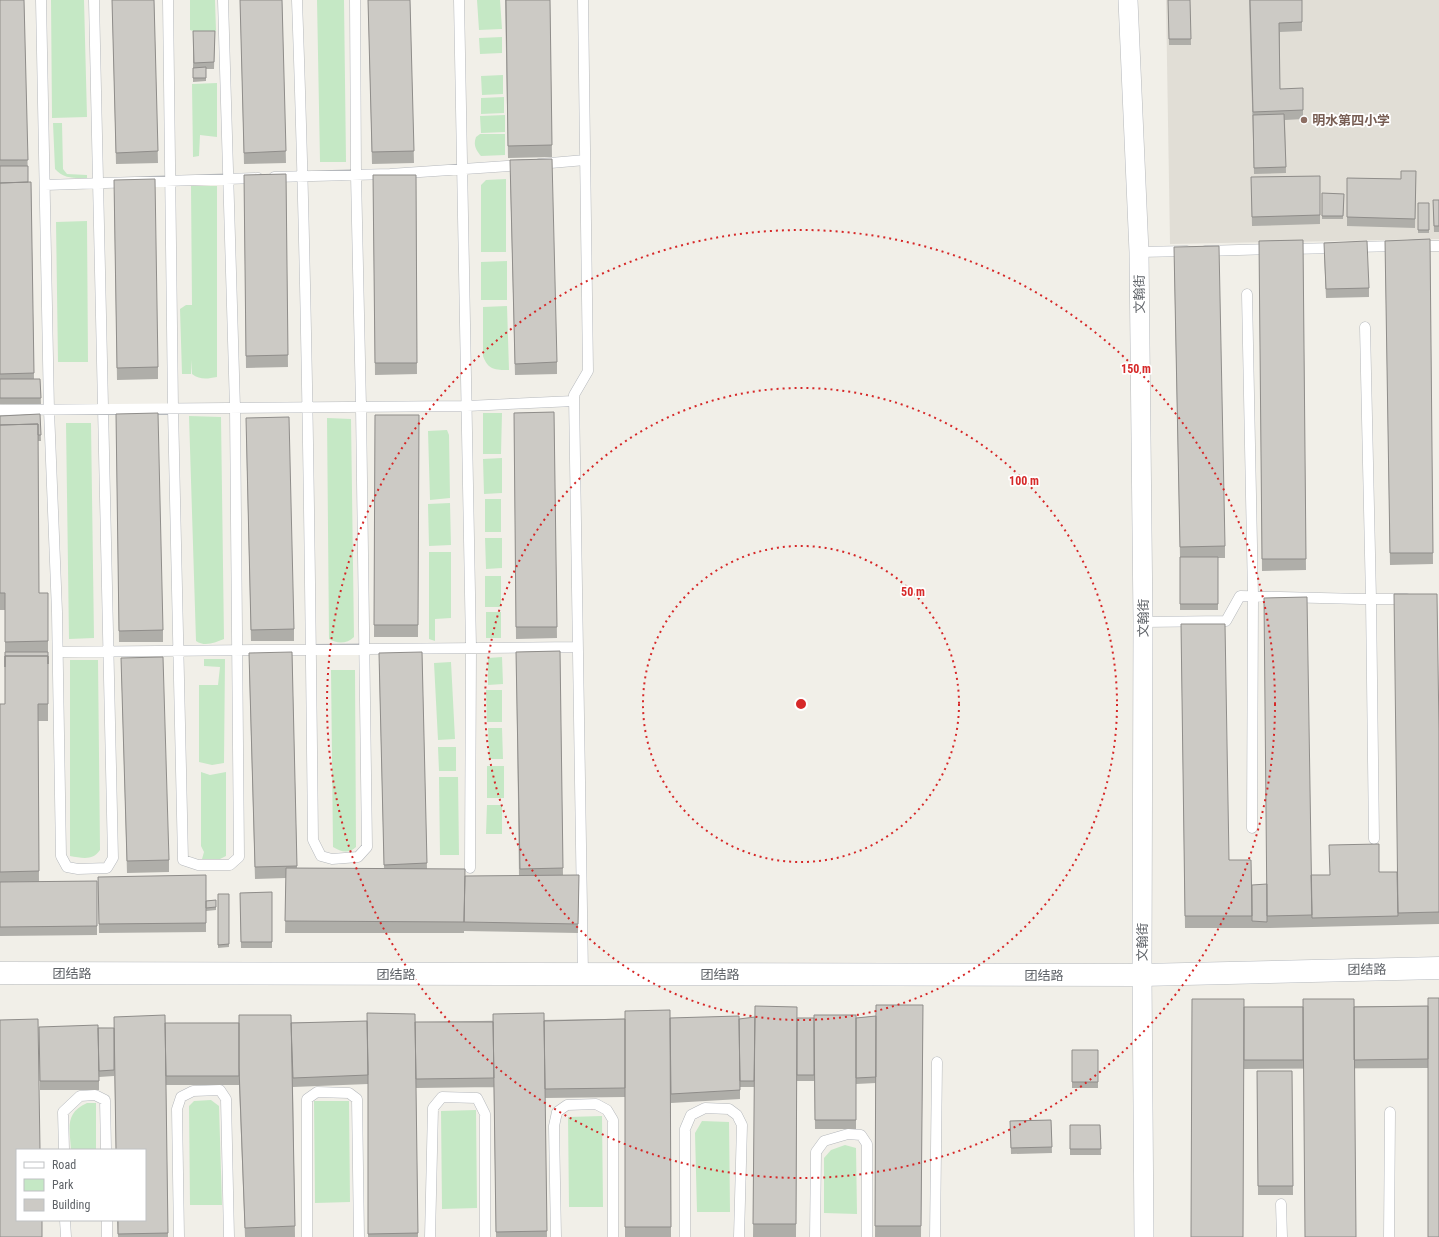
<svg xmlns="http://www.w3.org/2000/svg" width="1439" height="1237" viewBox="0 0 1439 1237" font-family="'Roboto Condensed','Noto Sans SC',sans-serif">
<rect width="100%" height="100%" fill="#f1efe8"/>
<path fill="#e1ded6" d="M1166,0H1439V239L1170,244Z"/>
<path fill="#c5e8c5" d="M51,0H84L87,117L52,118Z
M190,0H215L216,31L196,32L190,30Z
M317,0H344L346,162H320Z
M477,0H500L502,29L479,30Z
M502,37V53L480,54L479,38Z
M503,75V94L482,95L481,76Z
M217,83V137L200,135L199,156L193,157L192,84Z
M504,97V113L481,114V98Z
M505,115V132L481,133L480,116Z
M53,123H62L63,169L67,174L87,175V178C74,178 64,179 55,169Z
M480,134H505V155L481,156C476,150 473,145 476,137Z
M506,179V252H481V185L486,180Z
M191,186H217V377C207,379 200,380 192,374V360L191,374H182L180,309L186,305H192Z
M87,221L88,362H58L56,222Z
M507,261V300H481V262Z
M507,306L509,370C495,370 488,370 483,356V307Z
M483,413H502L501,454H483Z
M189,416L221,417L224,639C214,643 205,647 196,641Z
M327,418L351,419L354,637C347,644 337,644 329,639Z
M66,423H91L94,638L69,639Z
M447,430L449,435L450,498L430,500L428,431Z
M502,458V493L484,494L483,459Z
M485,499H501V532H485Z
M450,503L451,545L429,546L428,504Z
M485,538H502V568L486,569Z
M429,552H451V618L435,619V641L429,639Z
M485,576H501V607H485Z
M486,612H501V638H486Z
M502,657L503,684L488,685V658Z
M204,659H225L224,763L212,765L199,762V685H218L220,667L204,666Z
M70,660H98L100,850C93,861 82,858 70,856Z
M451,662L455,739L438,740L434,663Z
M331,670H355L356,847C349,854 341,852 333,847Z
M486,690H502V722H487Z
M488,728H502L503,759H489Z
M438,747H456V771H439Z
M487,766H504V798H487Z
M201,772L210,775L226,772V856L220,859H202L204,852L201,846Z
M439,777H458L459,855H440Z
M487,805H502V834H486Z
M211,1100L219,1106L222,1205H190L189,1106L194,1101Z
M314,1101H349L350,1202L315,1203Z
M87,1103H96V1150H71C70,1129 64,1113 87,1103Z
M476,1110L477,1208L442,1209L441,1111Z
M602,1116L603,1207H569L568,1117Z
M702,1121L729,1122L730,1212H697L695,1133Z
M845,1145L856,1148L857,1214L824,1213V1158L831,1150Z"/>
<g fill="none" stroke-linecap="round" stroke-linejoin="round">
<defs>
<path id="lane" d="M41,0L49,410L57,612L61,856L67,867L78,869L107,868L113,858L94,0
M168,0L173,408L183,860L198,865H230L239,857L235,408L223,0
M297,0C307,280 310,560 313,840L321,856L332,859L358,857L367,847L361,407L356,175L355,0
M459,0L471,647L470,868
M583,0L588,371L574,395L583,974
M539,164L585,160
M274,177L390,174L523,165
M45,185L258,178
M1417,246H1439
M1355,247L1399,246
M1289,249L1337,248
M1205,251L1273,249
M1139,252L1187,251
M1247,294L1253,596L1252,828
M1365,327L1371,599L1374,839
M0,410L467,406L574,401
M1143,622L1226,621L1240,596L1361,599H1407
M58,652L578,647
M64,1150L63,1112L80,1096L95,1095L105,1100L106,1150
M1281,1204L1282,1237
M65,1220L66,1237
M107,1220V1237
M179,1237L177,1109L181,1097L193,1091L220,1090L226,1099L229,1237
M307,1237V1099L317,1092L349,1093L357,1099L359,1237
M430,1237L433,1108L442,1097L477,1098L485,1114V1237
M556,1237L554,1126L557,1112L567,1105L596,1104L607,1110L613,1120V1237
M685,1237V1129L691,1115L705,1108L729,1109L737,1115L742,1125L739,1237
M815,1237L816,1152L824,1141L848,1134L861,1135L867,1144V1237
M935,1237L937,1062
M1389,1237L1390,1112"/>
<path id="street" d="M1128,0L1139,252L1143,622L1142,975L1144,1237"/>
<path id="secondary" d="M0,973L1142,975L1439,968"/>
</defs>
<use href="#lane" stroke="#b5b8bc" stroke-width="11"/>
<use href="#street" stroke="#b5b8bc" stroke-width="20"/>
<use href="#secondary" stroke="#b6babf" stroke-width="23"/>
<use href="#lane" stroke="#fff" stroke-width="10"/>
<use href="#street" stroke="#fff" stroke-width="19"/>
<use href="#secondary" stroke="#fff" stroke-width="22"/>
</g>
<path fill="#afaea9" d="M0,0H24L28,182H31L34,379H40L41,404H0Z
M112,0H154L158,163L116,164Z
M240,0H282L286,163L244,164Z
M368,0H410L414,163L372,164Z
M505,0H550L552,157L508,158Z
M1168,0H1190L1191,45H1169Z
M1249,0H1302V31L1280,32V89L1303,110V119L1285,120L1286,173L1254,174Z
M193,31H215L214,69H206V81L193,82Z
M1416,171L1415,228L1347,226V178L1401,179Z
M510,172L557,362V374L515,375Z
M286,174L288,367L246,368L244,175Z
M373,175H416L417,374L375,375Z
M1320,176V224L1252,226L1251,177Z
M114,192L158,367V379L117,380Z
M1322,193L1344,194L1343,219H1322Z
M1433,200H1439V232H1434Z
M1418,203H1429V233H1418Z
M1430,239L1433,564L1390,565L1385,241Z
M1303,240L1306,570L1262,571L1259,241Z
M1324,252L1369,288V297L1326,298Z
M1174,258L1225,546V558H1218V610H1180V558Z
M554,412L557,638L516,639L514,413Z
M40,414L41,441H38L39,593H48V721H38L39,882L97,881V935L0,936V704H5V610H0V416Z
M116,414L163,630V642H119Z
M375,415H419L418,637H374Z
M246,430L294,629V641H251Z
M1181,624L1229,860H1251L1252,921L1266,884L1311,875H1330L1379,872H1397L1439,731V924L1267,928H1185Z
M560,651L563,875H579L578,933L464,931V933H285L286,878L255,879L249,665L292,652L297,868L384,869L379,664L422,652L427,869L465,881L519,876L516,652Z
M121,658L169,860V872L127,873Z
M98,877L206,901L216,900V910L206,911V932L99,933Z
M272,892V948H241L240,893Z
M218,894H229V947L218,948Z
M923,1005L921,1237H875L876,1083L856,1084V1129H815L814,1028V1081H797V1024L796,1237H753L755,1040L754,1087H740V1099L671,1103V1237H625V1097L545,1098L547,1237H496L493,1041L494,1087L416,1088L418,1237H368V1084L293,1087L295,1237H245L239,1085H166L168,1237H118L117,1220H145V1150H116L114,1053V1076L99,1077V1090H40L39,1027L114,1028L165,1023L415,1022L670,1018L739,1019L856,1018L876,1016Z
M1428,1006V1068L1244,1069V1007Z
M1072,1050H1098V1088H1072Z
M1257,1071H1292L1293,1195H1258Z
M1051,1120L1052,1153L1011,1154L1010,1121Z
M1070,1125H1100L1101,1155H1070Z"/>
<path fill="#cccac5" stroke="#8f8d8a" d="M0,0H24L28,160H0Z
M112,0H154L158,151L116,153Z
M240,0H282L286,151L244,153Z
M368,0H410L414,151L372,152Z
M506,0H550L552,145L508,146Z
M1168,0H1190L1191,39H1169Z
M1250,0H1302V22L1279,23L1280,89L1303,88V110L1253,112Z
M193,31H215L214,62L194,63Z
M206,67V78H193V68Z
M1284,114L1286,167L1254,168L1253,115Z
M552,159L557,362L515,364L510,160Z
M0,166H28V182L0,183Z
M1401,171H1416L1415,219L1347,217V178L1401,179Z
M286,174L288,355L246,356L244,175Z
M373,175H416L417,363H375Z
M1320,176V215L1252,217L1251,177Z
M155,179L158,367L117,368L114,180Z
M31,182L34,373L0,374V183Z
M1322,193L1344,194L1343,216H1322Z
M1433,200H1439V226H1434Z
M1418,203H1429V230H1418Z
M1430,239L1433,553H1390L1385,241Z
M1303,240L1306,559H1262L1259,241Z
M1367,241L1369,288L1326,289L1324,243Z
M1219,246L1225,546L1180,547L1174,247Z
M0,379H40L41,398H0Z
M554,412L557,627H516L514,413Z
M158,413L163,630L119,631L116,414Z
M40,414L41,435H38V424L0,425V416Z
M375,415H419L418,625H374Z
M289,417L294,629L251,630L246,418Z
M38,424L39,593H48V641L5,642V593H0V425Z
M1180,557H1218V604H1180Z
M1394,594H1437L1439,731V912L1398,913Z
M1307,597L1312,915L1267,916L1264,598Z
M1181,624H1225L1229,860H1251L1252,916H1185Z
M560,651L563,868L520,869L516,652Z
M5,652H48V664V656H5V667Z
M292,652L297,866L255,867L249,653Z
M422,652L427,863L384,865L379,653Z
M5,656H48V704H38L39,871L0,872V704H5Z
M163,657L169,860L127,861L121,658Z
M1379,844V872H1397L1398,916L1312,918L1311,875H1330L1329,845Z
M286,868L465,869L464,922L285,921Z
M206,875V923L99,924L98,877Z
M579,875L578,924L464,922L465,876Z
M97,881V926L0,927V882Z
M1267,884V922L1252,921V885Z
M272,892V942H241L240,893Z
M218,894H229V944L218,945Z
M216,900V907L206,908V901Z
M1428,998H1439V1237H1428Z
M1192,999H1244L1243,1237H1191Z
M1303,999H1354L1356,1237H1305Z
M876,1005H923L921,1226H875Z
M755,1006L797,1007L796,1224H753Z
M1428,1006V1059L1354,1060V1007Z
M1244,1007H1303V1060H1244Z
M670,1010L671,1227H625V1011Z
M367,1013L415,1014L418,1233L368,1234V1067Z
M544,1013L547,1231L496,1232L493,1014Z
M165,1015L168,1233L118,1234V1220H145V1150H116L114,1017Z
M239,1015H291L295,1226L245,1228L239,1068Z
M814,1015H856V1120H815Z
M739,1016L740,1090L671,1094L670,1018Z
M876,1016V1077L856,1078V1018Z
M755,1017L754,1081H740L739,1019Z
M797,1018H814V1075H797Z
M38,1019L40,1150H17V1220H42V1237H0V1020Z
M625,1019V1088L545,1089L544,1021Z
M367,1021L368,1075L293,1078L291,1023Z
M415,1022H493L494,1078L416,1079Z
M165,1023H239V1076H166Z
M98,1025L99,1081H40L39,1027Z
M98,1028H114V1070L99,1071Z
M1072,1050H1098V1082H1072Z
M1257,1071H1292L1293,1186H1258Z
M1051,1120L1052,1147L1011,1148L1010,1121Z
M1070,1125H1100L1101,1149H1070Z"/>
<g fill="none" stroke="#d62828" stroke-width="2" stroke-dasharray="2 4">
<circle cx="801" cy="704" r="158"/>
<circle cx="801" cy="704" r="316"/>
<circle cx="801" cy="704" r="474"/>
</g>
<circle fill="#8d6e63" stroke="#fff" stroke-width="1.5" cx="1304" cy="120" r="4"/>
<g text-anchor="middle" stroke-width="3.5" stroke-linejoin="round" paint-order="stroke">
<g font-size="13" font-weight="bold" fill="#785e54" stroke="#fff" text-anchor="start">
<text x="1312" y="125">明水第四小学</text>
</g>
<g font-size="13" fill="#5f6368" stroke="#fff">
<text transform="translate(1139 294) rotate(-91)" y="5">文翰街</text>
<text transform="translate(1143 618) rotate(-90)" y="5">文翰街</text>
<text transform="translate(1142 942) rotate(-90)" y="5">文翰街</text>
<text transform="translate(1367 969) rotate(-1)" y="5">团结路</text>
<text x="72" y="978">团结路</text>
<text x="396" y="979">团结路</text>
<text x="720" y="979">团结路</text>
<text x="1044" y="980">团结路</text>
</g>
</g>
<circle cx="801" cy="704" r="6" fill="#d62828" stroke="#fff" stroke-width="2"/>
<g font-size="12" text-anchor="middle" font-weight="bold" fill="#d62828" stroke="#fff" stroke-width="3.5" stroke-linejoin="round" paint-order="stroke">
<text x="1136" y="373">150 m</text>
<text x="1024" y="485">100 m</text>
<text x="913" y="596">50 m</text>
</g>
<rect x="16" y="1149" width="130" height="72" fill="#ffffff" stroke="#bfc1c3"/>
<rect x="24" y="1162" width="20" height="6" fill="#ffffff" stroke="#bfc1c3"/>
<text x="52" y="1169" font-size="12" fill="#5f6368">Road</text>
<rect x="24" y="1179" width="20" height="12" fill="#c5e8c5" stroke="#bfc1c3"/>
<text x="52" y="1189" font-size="12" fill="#5f6368">Park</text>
<rect x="24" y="1199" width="20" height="12" fill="#cccac5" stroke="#bfc1c3"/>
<text x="52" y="1209" font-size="12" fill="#5f6368">Building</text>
</svg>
